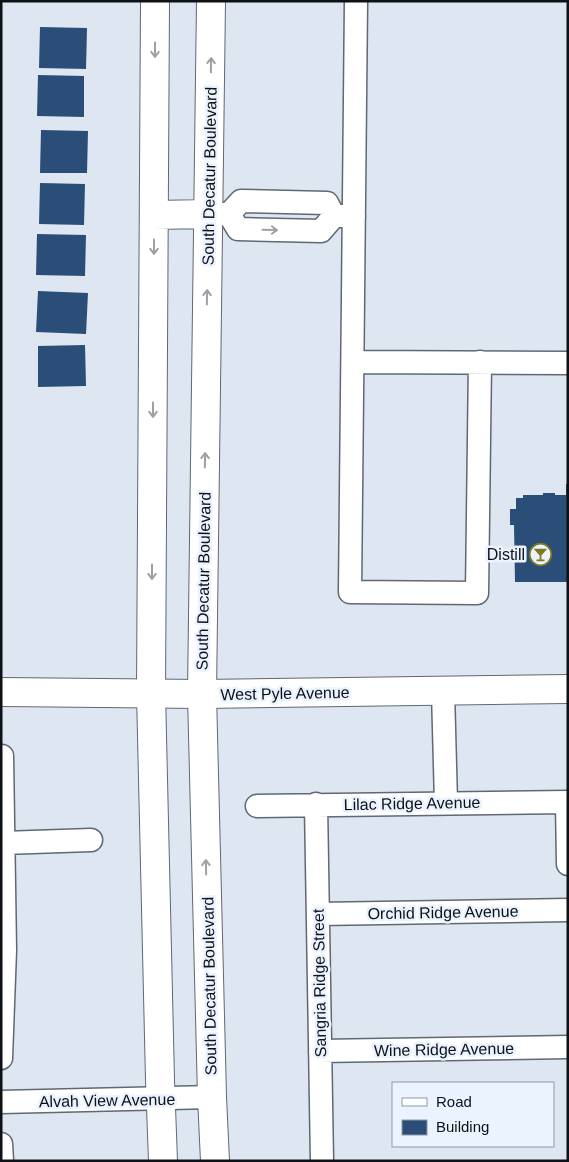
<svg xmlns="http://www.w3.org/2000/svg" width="569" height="1162" viewBox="0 0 569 1162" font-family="Arial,sans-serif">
<rect width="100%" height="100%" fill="#dde6f1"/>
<path fill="#2a4e77" d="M40,27L87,28L86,69L39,68Z
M38,75L84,76V117L37,116Z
M41,130L88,131L87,173H40Z
M40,183L85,184L84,225L39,224Z
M37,234L86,235L85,276L36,275Z
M38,291L88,293L86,334L36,332Z
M85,345L86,386L38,387V346Z
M566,484H568V582H515L514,525H510V509H516V498H523V495H543V493H555V495H566Z"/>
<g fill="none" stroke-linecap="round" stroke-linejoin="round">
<defs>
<path id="minor" d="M356,1L350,592L477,593L480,362
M214,214H229L241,201L327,203L334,216
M229,214L238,229L321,231L334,216H354
M353,362L568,363
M443,691L446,803
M567,802L568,864
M316,804L322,1161
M257,806L568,802
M3,843L91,840
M318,914L568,910
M320,1051L568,1047
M1,1058L5,950L2,756
M1,1102L212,1097
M1,1144L2,1161"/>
<path id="tertiary" d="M1,692L202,694L568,689"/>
<path id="primary" d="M155,1L151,693L160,1080L163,1161
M211,1L202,694L212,1097L215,1161
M154,215L208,214"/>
</defs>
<use href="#minor" stroke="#606872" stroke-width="25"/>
<use href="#tertiary" stroke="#606872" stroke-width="30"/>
<use href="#primary" stroke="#606872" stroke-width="30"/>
<use href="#minor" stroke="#fff" stroke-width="22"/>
<use href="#tertiary" stroke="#fff" stroke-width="28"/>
<use href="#primary" stroke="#fff" stroke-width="28"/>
</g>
<defs><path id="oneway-shaft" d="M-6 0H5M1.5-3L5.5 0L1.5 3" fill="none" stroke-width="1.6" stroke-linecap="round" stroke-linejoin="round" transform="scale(1.25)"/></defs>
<g stroke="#9fa0a1">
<use href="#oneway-shaft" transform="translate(155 50) rotate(90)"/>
<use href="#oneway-shaft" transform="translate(211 65) rotate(-89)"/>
<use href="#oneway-shaft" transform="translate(270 230) rotate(1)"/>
<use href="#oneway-shaft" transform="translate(154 247) rotate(90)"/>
<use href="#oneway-shaft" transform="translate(207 297) rotate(-89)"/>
<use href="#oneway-shaft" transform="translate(153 410) rotate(90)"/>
<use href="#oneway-shaft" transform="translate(205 460) rotate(-89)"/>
<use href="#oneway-shaft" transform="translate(152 572) rotate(90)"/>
<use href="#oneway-shaft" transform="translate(206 867) rotate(-91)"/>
</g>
<defs>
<symbol id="bar-ring" viewBox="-11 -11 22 22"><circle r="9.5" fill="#eaf3ff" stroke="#81781d" stroke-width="1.5"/><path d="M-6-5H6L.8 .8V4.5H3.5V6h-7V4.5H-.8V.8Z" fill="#81781d"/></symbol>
</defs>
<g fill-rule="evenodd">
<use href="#bar-ring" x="528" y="542" width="25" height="25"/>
</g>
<g text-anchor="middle" stroke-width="5" stroke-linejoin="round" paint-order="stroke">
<g font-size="16" fill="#0e1115" stroke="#eaf3ff">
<text transform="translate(209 176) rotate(-89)" y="6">South Decatur Boulevard</text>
<text transform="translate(203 581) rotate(-89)" y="6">South Decatur Boulevard</text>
<text transform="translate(285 693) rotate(-1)" y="6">West Pyle Avenue</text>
<text transform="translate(412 803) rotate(-1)" y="6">Lilac Ridge Avenue</text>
<text transform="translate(443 912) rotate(-1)" y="6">Orchid Ridge Avenue</text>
<text transform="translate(319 983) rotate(-91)" y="6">Sangria Ridge Street</text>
<text transform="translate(209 986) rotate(-91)" y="6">South Decatur Boulevard</text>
<text transform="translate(444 1049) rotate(-1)" y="6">Wine Ridge Avenue</text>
<text transform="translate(107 1100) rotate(-1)" y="6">Alvah View Avenue</text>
</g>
<g font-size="16" fill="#0e1115" stroke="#eaf3ff" text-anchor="end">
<text x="525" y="560">Distill</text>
</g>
</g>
<rect width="569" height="1162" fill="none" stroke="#0e1115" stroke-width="5"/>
<rect x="392" y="1082" width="162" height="65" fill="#eaf3ff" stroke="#9299a1"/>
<rect x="402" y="1098" width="25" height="8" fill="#ffffff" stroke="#9299a1"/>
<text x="436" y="1107" font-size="15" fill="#0e1115">Road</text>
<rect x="402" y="1120" width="25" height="15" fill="#2a4e77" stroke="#9299a1"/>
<text x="436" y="1132" font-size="15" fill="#0e1115">Building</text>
</svg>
